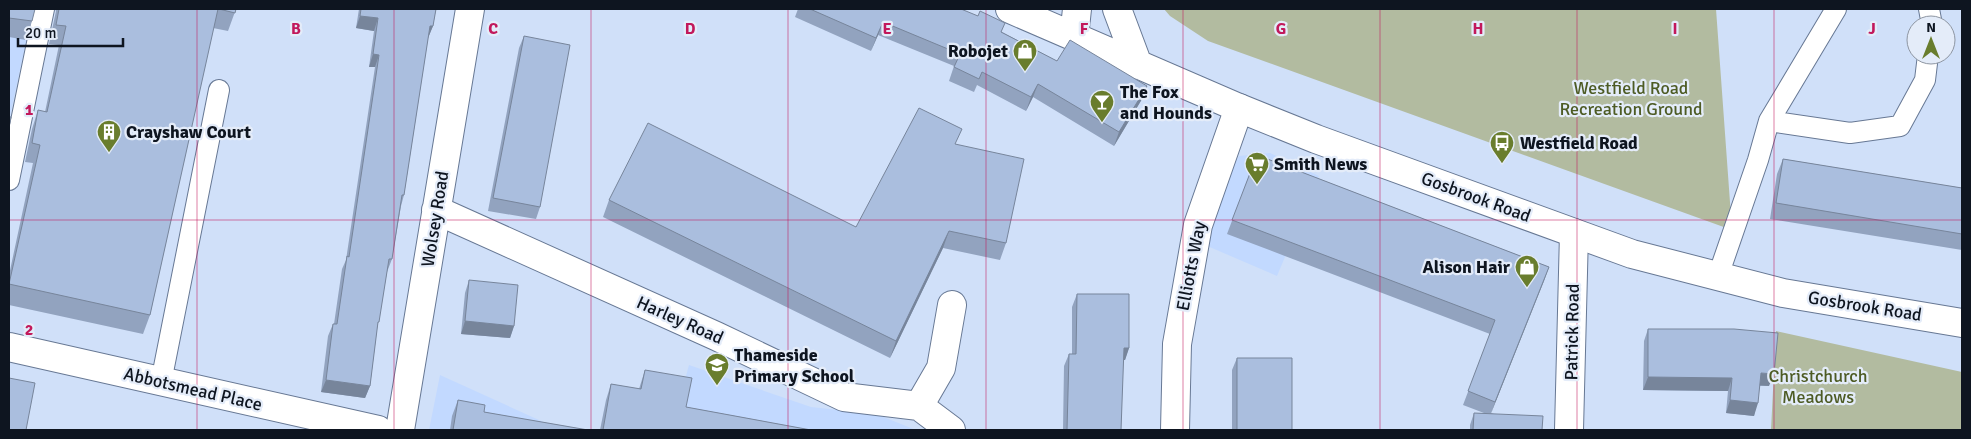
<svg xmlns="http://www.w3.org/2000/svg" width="1971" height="439" viewBox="0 0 1971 439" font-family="Signika,sans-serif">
<rect width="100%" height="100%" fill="#d0e0f9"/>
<path fill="#c2d9ff" d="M9,9H33L9,121Z
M1270,153L1319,176L1277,276L1205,245L1224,183L1239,156Z
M689,365L811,407L876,414L916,430H671Z
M440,375L561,430H429Z"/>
<path fill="#b2bba0" d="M1164,9H1716L1732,230L1208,41L1170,16Z
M1776,331L1962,372V430H1771Z"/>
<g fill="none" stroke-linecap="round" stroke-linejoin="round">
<defs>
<path id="lane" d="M1929,9L1932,25
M1769,121L1850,133L1900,126L1925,80L1928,55
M9,180L44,9
M1718,276L1758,160L1769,121L1836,9
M161,382L219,90"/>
<path id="street" d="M436,210L716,336L844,397L919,406L951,430
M9,347L378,430
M919,406L941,368L952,305
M400,430L470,9
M1175,430L1177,344L1198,225L1239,108
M1569,430L1574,233"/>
<path id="secondary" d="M1010,9L1239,108L1316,139L1632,254L1783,293L1962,323
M1117,9L1138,65
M1074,37L1077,9"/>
</defs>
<use href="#lane" stroke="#677894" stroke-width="22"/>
<use href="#street" stroke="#677894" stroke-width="30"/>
<use href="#secondary" stroke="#677894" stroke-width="30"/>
<use href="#lane" stroke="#fff" stroke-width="20"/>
<use href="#street" stroke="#fff" stroke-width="28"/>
<use href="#secondary" stroke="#fff" stroke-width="28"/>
</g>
<path fill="#92a3bf" d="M9,9L32,21L26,40L9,37Z
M55,9H236L228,31L213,28L150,315L143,334L9,305V275L33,163L25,162L32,129L38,110L45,112L59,45L49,44L56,11Z
M359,9H436L433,26L428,38L404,195L401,206L392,259L387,272L377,329L370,386L365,398L321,392L328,336L333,324H334L342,269L346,260L375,67H369L374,31L356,28Z
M798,9H961L1002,32L1057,61L1147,86L1142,99L1114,146L1033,97L1026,111L977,85L974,92L949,81L954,66L878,35L871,51L795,17Z
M524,36L540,207L536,219L488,211L519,48Z
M956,145L1006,243L1000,260L943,248L890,358L603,217L609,200L856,227Z
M1257,155L1549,267L1491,413L1542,430H1470V425L1474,413H1484L1463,405L1490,334L1227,234Z
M1783,159L1962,188V250L1770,219L1777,174Z
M469,280L514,326L510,338L461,334L465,293Z
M1077,294L1129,348L1125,360H1123L1121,430H1063L1064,366L1069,354H1072V307Z
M1648,329L1769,386H1760L1754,416L1726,413L1728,391L1643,390L1644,341Z
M1237,358L1292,430H1232V370Z
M645,370L686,407L811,430H600L606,400L611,384L639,389Z
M458,400L484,412L588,430H450L452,416Z"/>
<path fill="#77859b" d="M360,16L378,18L374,31L356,28Z
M883,22L878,35L871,51L876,38Z
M430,26H433L428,38Z
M373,54L379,55L375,67H369Z
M1038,84L1033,97L1026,111L1031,97Z
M1147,86L1142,99L1114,146L1119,132Z
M949,231L943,248L890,358L896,341Z
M1549,267L1544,281L1490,416L1495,402Z
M465,321L514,326L510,338L461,334Z
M1124,348H1129L1125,360H1119Z
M1761,373L1774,374L1769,386L1757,385Z
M1648,377L1732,378L1728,391L1643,390Z
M326,380L370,386L365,398L321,392Z
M1730,400L1758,403L1754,416L1726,413Z"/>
<path fill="#aabede" stroke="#77859b" d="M9,9H35L32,21L9,18Z
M59,9H218L150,315L9,284L40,145L32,143L38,110L47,112L66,26L56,25Z
M219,9H236L235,13Z
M361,9H436L433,26H430L404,195H402L392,259H389L379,322H378L370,386L326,380L333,324H337L347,256L349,257L379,55L373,54L378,18L360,16Z
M810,9H961L978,16L980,11L1005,23L1001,32L1057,61L1070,40L1147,86L1119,132L1038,84L1031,97L982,72L979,79L954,67L960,54L883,22L876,38Z
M524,36L570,45L540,207L493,198Z
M919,108L962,129L955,144L1024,159L1006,243L949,231L896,341L609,200L648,123L856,227Z
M9,117H11L9,127Z
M1257,155L1549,267L1495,402L1468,391L1495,320L1232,220Z
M1783,159L1962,188V234L1776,203Z
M469,280L518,285L514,326L465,321Z
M1077,294H1129V348H1124L1121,430H1067L1069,354H1076Z
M1648,329H1734L1778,333L1774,374L1761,373L1758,403L1730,400L1732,378L1648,377Z
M1237,358H1292V430H1237Z
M645,370L692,378L686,407L811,430H603L611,384L641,389Z
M9,378L35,383L26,430H9Z
M458,400L485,405L484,412L588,430H453Z
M1474,413L1543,416L1542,430H1473Z"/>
<path fill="none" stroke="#c2185b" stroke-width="1" stroke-opacity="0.55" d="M197,9V430M394,9V430M591,9V430M788,9V430M986,9V430M1183,9V430M1380,9V430M1577,9V430M1774,9V430M9,220H1962"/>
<defs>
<symbol id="shop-pin" viewBox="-11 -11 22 30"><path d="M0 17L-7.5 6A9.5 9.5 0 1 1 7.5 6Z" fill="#697d2d" stroke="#e4ecf9"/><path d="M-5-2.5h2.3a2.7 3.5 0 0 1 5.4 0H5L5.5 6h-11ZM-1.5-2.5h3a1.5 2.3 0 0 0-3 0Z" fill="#fff"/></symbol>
<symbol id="bar-pin" viewBox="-11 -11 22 30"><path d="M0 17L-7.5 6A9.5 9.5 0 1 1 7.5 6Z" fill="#697d2d" stroke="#e4ecf9"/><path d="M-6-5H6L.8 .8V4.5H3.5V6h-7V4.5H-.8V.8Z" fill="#fff"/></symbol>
<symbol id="building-pin" viewBox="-11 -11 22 30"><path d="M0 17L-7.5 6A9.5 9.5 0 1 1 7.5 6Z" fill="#697d2d" stroke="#e4ecf9"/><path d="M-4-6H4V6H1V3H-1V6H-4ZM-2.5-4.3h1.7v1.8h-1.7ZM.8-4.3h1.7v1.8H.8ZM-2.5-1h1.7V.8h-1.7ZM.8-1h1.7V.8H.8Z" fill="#fff"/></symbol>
<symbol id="bus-pin" viewBox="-11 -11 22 30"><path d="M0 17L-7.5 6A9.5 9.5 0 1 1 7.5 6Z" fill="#697d2d" stroke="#e4ecf9"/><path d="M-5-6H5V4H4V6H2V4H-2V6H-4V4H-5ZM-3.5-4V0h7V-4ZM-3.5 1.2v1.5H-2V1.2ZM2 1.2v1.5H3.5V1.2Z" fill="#fff"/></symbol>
<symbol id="supermarket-pin" viewBox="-11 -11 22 30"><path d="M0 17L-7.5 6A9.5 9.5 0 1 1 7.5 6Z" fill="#697d2d" stroke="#e4ecf9"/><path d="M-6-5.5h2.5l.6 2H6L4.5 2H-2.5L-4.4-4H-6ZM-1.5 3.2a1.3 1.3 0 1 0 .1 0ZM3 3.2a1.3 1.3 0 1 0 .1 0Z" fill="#fff"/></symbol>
<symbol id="school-pin" viewBox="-11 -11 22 30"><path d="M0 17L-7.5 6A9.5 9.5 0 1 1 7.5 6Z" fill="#697d2d" stroke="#e4ecf9"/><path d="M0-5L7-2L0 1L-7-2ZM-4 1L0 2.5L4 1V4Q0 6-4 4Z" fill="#fff"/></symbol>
</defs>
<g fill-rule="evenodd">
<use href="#shop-pin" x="1011" y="37" width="28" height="38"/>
<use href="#bar-pin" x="1088" y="88" width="28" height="38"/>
<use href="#building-pin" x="95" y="118" width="28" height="38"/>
<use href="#bus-pin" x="1488" y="129" width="28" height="38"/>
<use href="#supermarket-pin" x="1243" y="150" width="28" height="38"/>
<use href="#shop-pin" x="1513" y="253" width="28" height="38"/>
<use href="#school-pin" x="703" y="351" width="28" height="38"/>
</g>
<g text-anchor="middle" stroke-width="4.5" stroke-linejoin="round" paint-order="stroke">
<g font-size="18" font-weight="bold" fill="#0e1520" stroke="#e4ecf9" text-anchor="start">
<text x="1008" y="57" text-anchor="end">Robojet</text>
<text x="1120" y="98">The Fox<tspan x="1120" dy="21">and Hounds</tspan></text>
<text x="126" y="138">Crayshaw Court</text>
<text x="1520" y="149">Westfield Road</text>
<text x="1274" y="170">Smith News</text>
<text x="1510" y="273" text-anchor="end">Alison Hair</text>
<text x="734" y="361">Thameside<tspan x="734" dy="21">Primary School</tspan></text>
</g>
<g font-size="18" fill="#4d5b24" stroke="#e4ecf9">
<text x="1631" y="94">Westfield Road<tspan x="1631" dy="21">Recreation Ground</tspan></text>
<text x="1818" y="382">Christchurch<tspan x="1818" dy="21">Meadows</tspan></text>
</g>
<g font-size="18" fill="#0e1520" stroke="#e4ecf9">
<text transform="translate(1476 197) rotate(20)" y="6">Gosbrook Road</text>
<text transform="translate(435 219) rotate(-81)" y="6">Wolsey Road</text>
<text transform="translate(1191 266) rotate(-79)" y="6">Elliotts Way</text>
<text transform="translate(1865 306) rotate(9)" y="6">Gosbrook Road</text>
<text transform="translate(680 320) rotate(24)" y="6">Harley Road</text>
<text transform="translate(1572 332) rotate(-89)" y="6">Patrick Road</text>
<text transform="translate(193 389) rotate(13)" y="6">Abbotsmead Place</text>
</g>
</g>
<g font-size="16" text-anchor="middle" font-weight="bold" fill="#c2185b" stroke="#e4ecf9" stroke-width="4.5" stroke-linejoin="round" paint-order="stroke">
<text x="296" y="34">B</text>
<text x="493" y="34">C</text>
<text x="690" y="34">D</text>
<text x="887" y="34">E</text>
<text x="1084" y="34">F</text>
<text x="1281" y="34">G</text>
<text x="1478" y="34">H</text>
<text x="1675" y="34">I</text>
<text x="1872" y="34">J</text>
<text x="29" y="115">1</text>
<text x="29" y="335">2</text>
</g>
<rect width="1971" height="439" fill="none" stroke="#0e1520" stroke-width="20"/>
<g transform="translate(1931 40)"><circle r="24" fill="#e4ecf9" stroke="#8e96a2"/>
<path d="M0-4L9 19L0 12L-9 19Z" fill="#697d2d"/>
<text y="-8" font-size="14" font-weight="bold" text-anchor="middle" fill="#0e1520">N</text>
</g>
<path d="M18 38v8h105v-8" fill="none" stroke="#0e1520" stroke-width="2.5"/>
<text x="25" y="38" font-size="15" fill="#0e1520" stroke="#e4ecf9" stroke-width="4" paint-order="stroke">20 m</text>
</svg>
